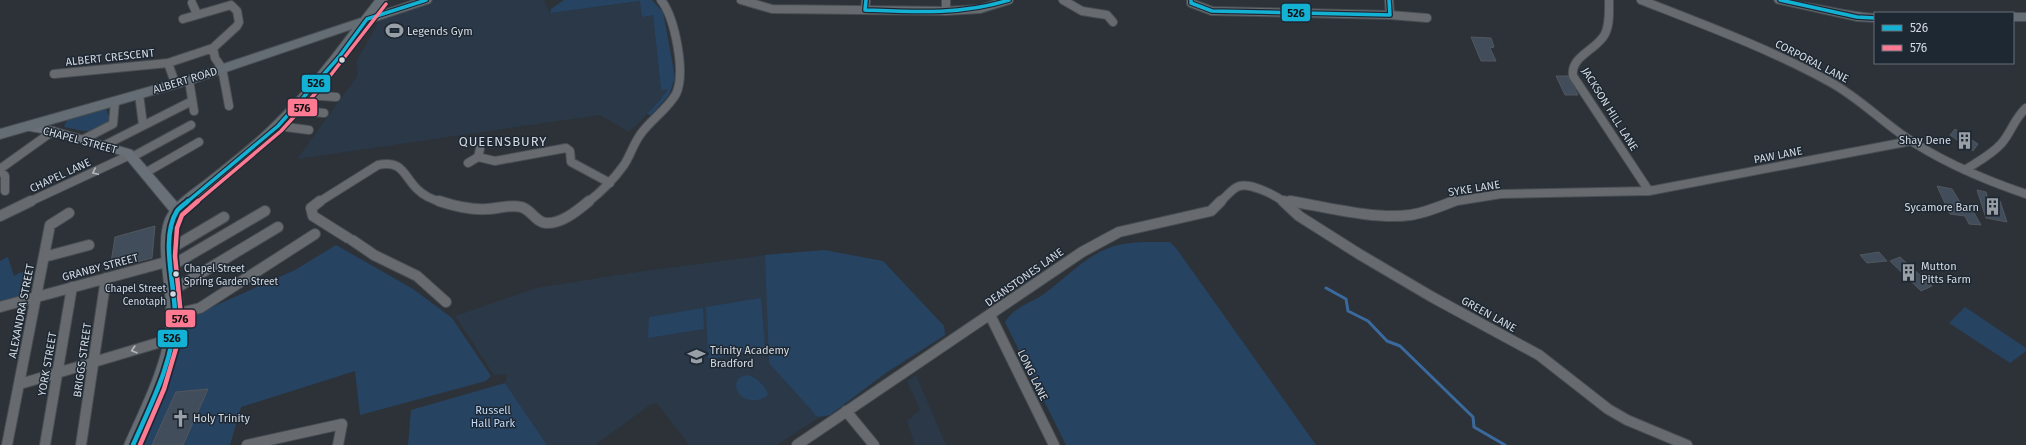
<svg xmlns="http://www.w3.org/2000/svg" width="2026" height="445" viewBox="0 0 2026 445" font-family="'Fira Sans',sans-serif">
<rect width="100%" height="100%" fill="#2c3238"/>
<path fill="#2a3847" d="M435,0H544L550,13L641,1L653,15L661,89L668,88V91L639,123L629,132L600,115L297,159L358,75L356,62L382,16Z
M824,250L883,261L944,326L945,335L777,445H689L657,403L650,405L595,445H547L505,383L507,374L494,375L455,316L536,288L630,273L765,255Z
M916,375L946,445H915L907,421L920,410L907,381Z"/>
<path fill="#274362" d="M564,0H652L663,12L675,77L669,95L651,115L647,114L660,100L668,89L661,90L653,15L642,17L640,1L550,13L551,9Z
M106,108L110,120C91,136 86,131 64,127C68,112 94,111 106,108Z
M1170,242L1176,248L1316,445H1066L1005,322C1014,307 1031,303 1044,294C1067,277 1089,252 1118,245C1134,241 1153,242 1170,242Z
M336,245L413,289L452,318L491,376L486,381L360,415L355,371L241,407L230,445H143L190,317L295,270Z
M824,250L883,261L944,326L945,335L887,372L830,415L819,417L813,414H815L769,363L765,255Z
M8,257L14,276L19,273L32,271L25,294L0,303V261Z
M761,298L765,349L708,359L706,307Z
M1965,307L2026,348V351L2010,363L1949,323Z
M703,308L704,329L648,338L649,317Z
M747,375C756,377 766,386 768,395C755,407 731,397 737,381L740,377Z
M505,383L547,445H408L411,410Z"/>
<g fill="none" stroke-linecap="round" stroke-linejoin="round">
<path stroke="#3a6a9d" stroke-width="3" d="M1326,288L1346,299L1348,311L1368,321L1387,341L1400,346L1473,417L1474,427L1505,445"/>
</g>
<path fill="#414d5a" stroke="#52575d" d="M1471,37L1491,38L1494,47L1490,48L1496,61H1481Z
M1556,76H1568L1578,95H1565Z
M1955,129L1978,144L1973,151L1950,135Z
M1937,186L1952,189L1964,209L1973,211L1981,225L1969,224L1965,216L1950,214Z
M1977,190L1986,192L1988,199L2000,201L2007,222L1986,218Z
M155,226L152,258L110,269L115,237Z
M1879,252L1887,261L1867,263L1860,255Z
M1900,257L1932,286L1921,291L1890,261Z
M208,389L183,445H152L176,392Z"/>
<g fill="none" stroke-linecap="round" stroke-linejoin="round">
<defs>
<path id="street-far1" d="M741,0L772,9L946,11L980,9L1009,0
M946,0V11
M1063,0L1082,11L1107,15L1113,22
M1191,0V3L1212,11L1390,15L1427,18
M1389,0L1390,15
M1609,0C1609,11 1610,24 1605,34C1597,50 1570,56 1573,76L1649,191
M1641,0C1705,25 1770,49 1830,82C1856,96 1877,117 1901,134C1939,161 1982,179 2026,194
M192,3L197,14
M865,10L866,0
M183,19L231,5L237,11L239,22L237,26L213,48L215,58L222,68L229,106
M168,63L213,48
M54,74L168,63L173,77
M189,80L194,111
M139,94L143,125
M306,95L336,97
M292,110L324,113
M278,126L309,130
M84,139L113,124L115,101
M105,145L192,101
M480,149L478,157L495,161L566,148L570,151L571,162L610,183
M132,157L191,125
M468,163L478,157
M0,169L53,131
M0,170L5,176V191
M1965,170C1977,162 1991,155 2001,144C2011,133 2014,119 2026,108
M145,173L199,142
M1281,200L1296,202
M29,202L130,155
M319,202L378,165C403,160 403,175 417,189C424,196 433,200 442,202
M588,202C601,192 614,179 624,165C630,156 633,145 640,135C650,120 667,110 676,94C686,73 675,18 661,0
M1220,202C1225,198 1231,190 1237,187C1248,181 1275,195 1284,202
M1451,202L1501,194L1649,191L1911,141"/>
<path id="street" d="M320,201L311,208L313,216L348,238
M439,201C454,206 471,210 487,209C498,209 510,204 521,207C531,209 535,222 546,223C562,224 578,210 589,201
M1283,201L1299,216L1359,254L1432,297L1539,355L1608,409L1627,420L1687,445
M1290,201C1325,207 1376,220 1410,215C1425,213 1439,207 1454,201
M0,216L31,201
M352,240L374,255L417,276L446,302
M170,249L224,217
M44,257L89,245
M171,266L265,211
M173,290L278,227
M0,307L170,261
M175,314L200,308L315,234
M990,315L1054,445
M20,384L171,339
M846,411L874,445
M7,445L50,225L69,213
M45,445L72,287
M81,445L106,278
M247,445L342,424L338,445
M797,445L1082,252L1119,232L1211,211L1221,201"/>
<path id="secondary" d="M28,123L53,127L132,150L182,208L183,211L182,214H172L124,156L53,135L24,130L22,127Z"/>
<path id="primary" d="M375,0H387L378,12L414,0H432L430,3L370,23L323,84L282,130L183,214L179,225L177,247L183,303L182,330L168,381L142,445H124C140,408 161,369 166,328C170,296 153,245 166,217C174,201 191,191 205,180C224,165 243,150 261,134C295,103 324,66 352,29L194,83L0,139V129L184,77L361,18Z
M1774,0C1809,0 1840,12 1875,14V22L1857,21L1776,3Z
M2013,13H2026V21H2013Z"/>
</defs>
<use href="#street-far1" stroke="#474d51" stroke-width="10"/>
<use href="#street" stroke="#474d51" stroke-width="12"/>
<use href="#secondary" stroke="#474d51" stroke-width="2"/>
<use href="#primary" stroke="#474d51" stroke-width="2"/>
<use href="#street-far1" stroke="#676b70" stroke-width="8"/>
<use href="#street" stroke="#676b70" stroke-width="10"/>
<use href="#secondary" fill="#6a7078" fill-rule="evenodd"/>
<use href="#primary" fill="#646c74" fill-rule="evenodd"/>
<defs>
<path id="bus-1-far1" d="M866,0L865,10C914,12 961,15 1009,0
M1191,0V3L1212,11L1390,15L1389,0
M1780,0L1857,17L1875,18
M187,202L278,126L339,57L367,19L426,0"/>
<path id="bus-1" d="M133,445C151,404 174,361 175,314C175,285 160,238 177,211C179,208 185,204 188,201"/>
<path id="bus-2-far1" d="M197,202L281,131L323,85L386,4"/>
<path id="bus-2" d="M140,445L164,389L177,345L181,316L175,256L177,228L182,215L198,201"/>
</defs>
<use href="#bus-1-far1" stroke="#1e2833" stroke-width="6"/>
<use href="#bus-1" stroke="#1e2833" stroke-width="8"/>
<use href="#bus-2-far1" stroke="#1e2833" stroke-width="6"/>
<use href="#bus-2" stroke="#1e2833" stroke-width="8"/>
<use href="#bus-1-far1" stroke="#13b2d5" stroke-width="3.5"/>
<use href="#bus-1" stroke="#13b2d5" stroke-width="4.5"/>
<use href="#bus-2-far1" stroke="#fe7a93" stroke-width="3.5"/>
<use href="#bus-2" stroke="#fe7a93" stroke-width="4.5"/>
</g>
<defs><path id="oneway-chevron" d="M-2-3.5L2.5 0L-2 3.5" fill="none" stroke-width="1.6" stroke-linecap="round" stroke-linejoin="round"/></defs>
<g stroke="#b3b8bf">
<use href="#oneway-chevron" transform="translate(95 172) rotate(155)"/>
<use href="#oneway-chevron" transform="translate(134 350) rotate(163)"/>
</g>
<defs>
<symbol id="stadium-bare" viewBox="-9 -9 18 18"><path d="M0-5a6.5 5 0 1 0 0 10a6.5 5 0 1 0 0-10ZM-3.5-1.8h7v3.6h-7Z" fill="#999fa6" stroke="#1e2833" stroke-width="2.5" paint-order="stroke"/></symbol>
<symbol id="building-bare" viewBox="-9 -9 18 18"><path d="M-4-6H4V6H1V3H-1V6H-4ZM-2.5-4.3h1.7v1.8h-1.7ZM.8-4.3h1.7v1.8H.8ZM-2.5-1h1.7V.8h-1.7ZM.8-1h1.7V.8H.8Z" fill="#999fa6" stroke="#1e2833" stroke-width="2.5" paint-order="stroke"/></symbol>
<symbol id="school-bare" viewBox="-9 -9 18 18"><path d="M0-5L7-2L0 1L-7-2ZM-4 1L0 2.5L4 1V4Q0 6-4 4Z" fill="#999fa6" stroke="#1e2833" stroke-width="2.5" paint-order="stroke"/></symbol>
<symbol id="church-bare" viewBox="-9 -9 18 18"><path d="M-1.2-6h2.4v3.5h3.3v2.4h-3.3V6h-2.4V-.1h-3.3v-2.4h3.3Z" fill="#999fa6" stroke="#1e2833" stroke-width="2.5" paint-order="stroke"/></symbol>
</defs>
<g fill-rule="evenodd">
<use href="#stadium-bare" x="382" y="18" width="25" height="25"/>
<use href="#building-bare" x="1952" y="128" width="25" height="25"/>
<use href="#building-bare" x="1980" y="194" width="25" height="25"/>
<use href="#building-bare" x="1896" y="260" width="25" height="25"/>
<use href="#school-bare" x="684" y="344" width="25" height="25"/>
<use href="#church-bare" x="168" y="406" width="25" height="25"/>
</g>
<g fill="#d3d9e1" stroke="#1e2833" stroke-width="1.5">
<circle cx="342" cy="60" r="3.5"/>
<circle cx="176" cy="274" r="3.5"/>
<circle cx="173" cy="294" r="3.5"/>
</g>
<g text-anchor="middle" stroke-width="3" stroke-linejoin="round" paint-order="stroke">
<g font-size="10" fill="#d3d9e1" stroke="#1e2833" text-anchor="start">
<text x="184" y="272">Chapel Street<tspan x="184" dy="13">Spring Garden Street</tspan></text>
<text x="166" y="292" text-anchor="end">Chapel Street<tspan x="166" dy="13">Cenotaph</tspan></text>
</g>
<g font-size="11" fill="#d3d9e1" stroke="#1e2833" text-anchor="start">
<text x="407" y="35">Legends Gym</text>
<text x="1951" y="144" text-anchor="end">Shay Dene</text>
<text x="1979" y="211" text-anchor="end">Sycamore Barn</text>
<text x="1921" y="270">Mutton<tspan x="1921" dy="13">Pitts Farm</tspan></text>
<text x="710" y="354">Trinity Academy<tspan x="710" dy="13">Bradford</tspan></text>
<text x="193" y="422">Holy Trinity</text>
</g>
<g font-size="11" fill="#d3d9e1" stroke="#1e2833">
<text transform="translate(110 57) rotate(-6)" y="4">ALBERT CRESCENT</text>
<text transform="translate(1812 61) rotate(27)" y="4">CORPORAL LANE</text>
<text transform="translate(185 80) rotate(-17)" y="4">ALBERT ROAD</text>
<text transform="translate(1610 109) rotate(58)" y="4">JACKSON HILL LANE</text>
<text transform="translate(80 140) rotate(15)" y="4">CHAPEL STREET</text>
<text transform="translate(1778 155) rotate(-11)" y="4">PAW LANE</text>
<text transform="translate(60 175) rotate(-25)" y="4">CHAPEL LANE</text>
<text transform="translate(1474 188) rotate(-9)" y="4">SYKE LANE</text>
<text transform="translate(100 267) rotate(-15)" y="4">GRANBY STREET</text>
<text transform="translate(1024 277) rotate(-35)" y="4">DEANSTONES LANE</text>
<text transform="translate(21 311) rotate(-79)" y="4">ALEXANDRA STREET</text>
<text transform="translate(1489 314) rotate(29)" y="4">GREEN LANE</text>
<text transform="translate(82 360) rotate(-82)" y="4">BRIGGS STREET</text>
<text transform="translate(47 364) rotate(-80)" y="4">YORK STREET</text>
<text transform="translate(1033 375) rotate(64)" y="4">LONG LANE</text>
</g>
<g font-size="11" fill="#bedafa" stroke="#1e2833">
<text x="493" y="414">Russell<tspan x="493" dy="13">Hall Park</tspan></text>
</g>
<g font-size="13" letter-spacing="1" fill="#d3d9e1" stroke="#1e2833">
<text x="503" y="146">QUEENSBURY</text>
</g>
</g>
<g stroke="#1e2833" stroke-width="1.5">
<rect x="1281" y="3" width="30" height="19" rx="4" fill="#13b2d5"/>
<rect x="301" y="74" width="30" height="19" rx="4" fill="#13b2d5"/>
<rect x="287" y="98" width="31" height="19" rx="4" fill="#fe7a93"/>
<rect x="165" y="309" width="31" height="19" rx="4" fill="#fe7a93"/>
<rect x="157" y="329" width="31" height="19" rx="4" fill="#13b2d5"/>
</g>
<g font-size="11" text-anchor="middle" font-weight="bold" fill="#111">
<text x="1296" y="17">526</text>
<text x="316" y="87">526</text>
<text x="302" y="112">576</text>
<text x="180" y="323">576</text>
<text x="172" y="342">526</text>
</g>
<rect x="1874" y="12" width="140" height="52" fill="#1e2833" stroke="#666f79"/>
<rect x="1882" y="25" width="20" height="6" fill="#13b2d5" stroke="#666f79"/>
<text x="1910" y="32" font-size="12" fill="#d3d9e1">526</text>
<rect x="1882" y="45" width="20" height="6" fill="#fe7a93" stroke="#666f79"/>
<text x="1910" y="52" font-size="12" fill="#d3d9e1">576</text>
</svg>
